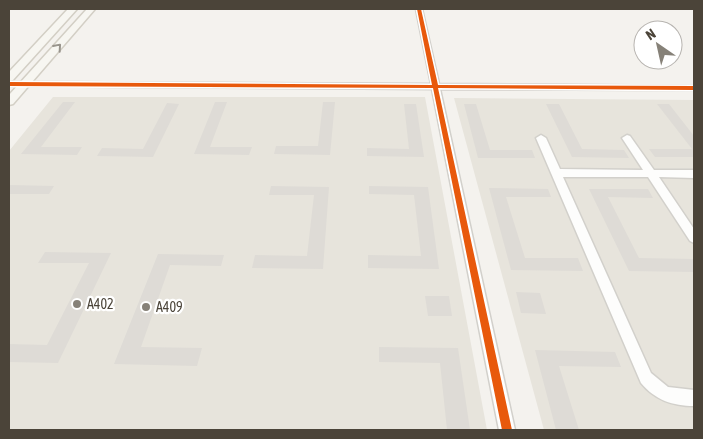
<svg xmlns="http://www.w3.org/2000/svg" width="703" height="439" viewBox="0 0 703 439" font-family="'Asap Condensed',sans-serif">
<rect width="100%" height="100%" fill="#f4f2ee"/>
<path fill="#e7e4dc" d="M53,97H425L487,430H9V151Z
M454,98L694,100V430H544Z"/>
<path fill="#dedbd6" d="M63,102H75L41,147H82L77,155L21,154Z
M215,102H227L210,147H252L249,155L194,154Z
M323,102H335L330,155L274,154L276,146H318Z
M167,103L179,104L153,157L97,156L102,148L143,149Z
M404,104H416L424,157L367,156V148L409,149Z
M464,104H476L490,150H532L535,158H478Z
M546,104H559L582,149L624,150L629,158L572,157Z
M657,104H669L694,136V157H655L649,149H692Z
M9,185L54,186L49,194H9Z
M271,186L329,187L323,269L252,268L255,255L307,256L314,195H269Z
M369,186L428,187L439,269L368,268V255L421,256L414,195L369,194Z
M489,188L548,189L551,197H506L525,258H578L583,271L511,270Z
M589,189H648L653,198L608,197L639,258L694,259V272L629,271Z
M45,252L111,253L58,363L9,362V344L47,345L89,263H38Z
M158,254L224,255L221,266L170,265L141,347L202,348L197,366L114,364Z
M516,292L540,293L546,314L521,313Z
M425,296H449L452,316H428Z
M379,347L458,348L470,430H447L440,363L379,362Z
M535,350L615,352L621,367L559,366L579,430H556Z"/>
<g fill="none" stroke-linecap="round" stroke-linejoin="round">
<defs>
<path id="street" d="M416,9H422L439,84L694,86V90L440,89L515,430H499L432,89L9,86V82L431,84Z
M541,135L546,138L560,169L643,170L622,138L627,135L630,136L654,170H694V178L659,177L694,229V243L690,241L648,177H563L651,373L668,387L694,390V406C673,406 655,400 641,383L536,138Z"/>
<path id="secondary" d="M68,9H77L13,80L9,81V72Z
M87,9H95L13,104L9,105V95Z"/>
</defs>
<use href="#street" stroke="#d2d0cb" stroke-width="3"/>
<use href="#secondary" stroke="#d3cfc5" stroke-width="3"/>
<use href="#street" fill="#fdfdfc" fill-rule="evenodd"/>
<use href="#secondary" fill="#f7f6f1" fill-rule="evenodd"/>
<defs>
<path id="cycleway" d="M417,9H421L438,85L694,86V90L438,88L512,430H502L433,88L9,86V82L432,85Z"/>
</defs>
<use href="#cycleway" stroke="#fff" stroke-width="3"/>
<use href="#cycleway" fill="#e8590c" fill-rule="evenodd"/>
</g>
<defs><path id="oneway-chevron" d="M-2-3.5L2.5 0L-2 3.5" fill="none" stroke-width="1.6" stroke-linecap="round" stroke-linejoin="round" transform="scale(1.25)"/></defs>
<use stroke="#98948c" href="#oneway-chevron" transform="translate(58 47) rotate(-49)"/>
<g fill="#868178" stroke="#fff" stroke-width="2">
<circle cx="77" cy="304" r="5"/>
<circle cx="146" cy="307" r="5"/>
</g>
<g text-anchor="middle" stroke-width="4.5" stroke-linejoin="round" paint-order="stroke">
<g font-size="14" fill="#4b4439" stroke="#fff" text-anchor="start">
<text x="87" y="309">A402</text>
<text x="156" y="312">A409</text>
</g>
</g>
<rect width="703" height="439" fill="none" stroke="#4b4439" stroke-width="20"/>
<g transform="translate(658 45) rotate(326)"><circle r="24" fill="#ffffff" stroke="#b7b4b0"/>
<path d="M0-4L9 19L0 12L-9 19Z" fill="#868178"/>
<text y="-8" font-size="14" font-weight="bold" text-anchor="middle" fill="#4b4439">N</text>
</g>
</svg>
